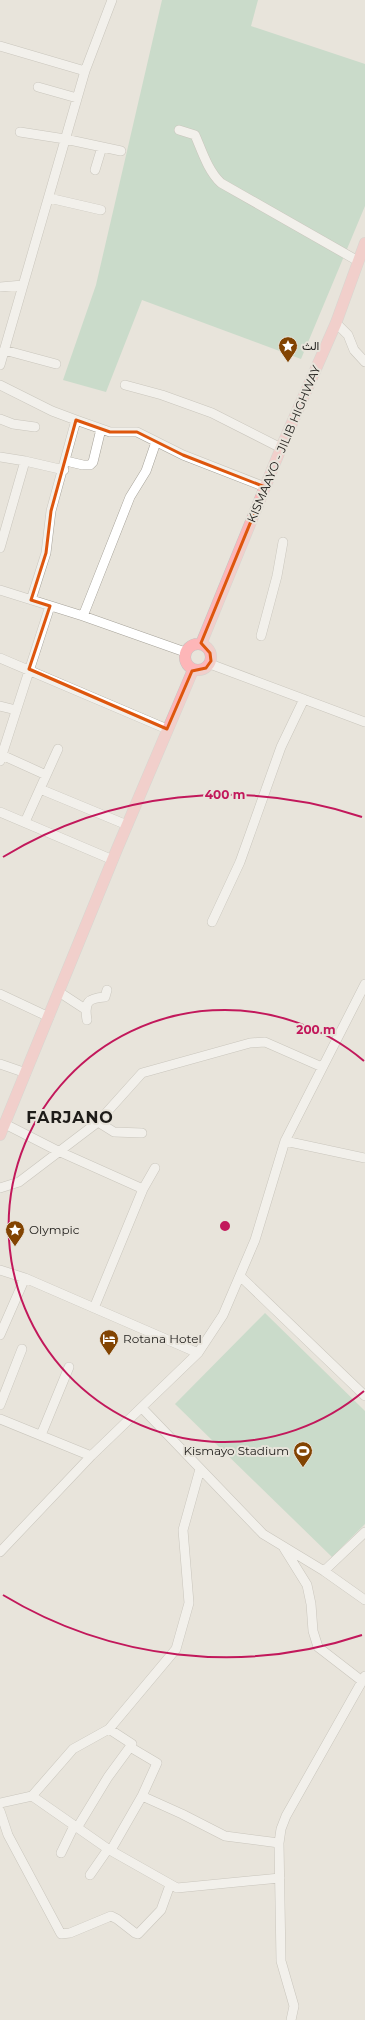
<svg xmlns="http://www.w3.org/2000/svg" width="365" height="2020" viewBox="0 0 365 2020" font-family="Montserrat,Vazirmatn,sans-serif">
<rect width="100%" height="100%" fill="#e8e4db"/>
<path fill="#a6d0b6" d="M162,0H258L251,26L365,64V206L301,359L142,300L106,392L63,380L96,285Z
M265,1313L365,1411V1524L332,1557L175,1404Z"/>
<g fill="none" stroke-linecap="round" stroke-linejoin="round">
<defs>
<path id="minor" d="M0,46L85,71
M38,87L77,98
M179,130L195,135C202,151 208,171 221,183L358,261
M20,132L65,139L121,151
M95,170L102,147
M49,198L101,210
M0,287L23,285
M336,323L348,335L354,350L365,362
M4,350L56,364
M0,365L85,71L112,0
M0,385L52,411L76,420L110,432H137L183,455L265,487
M125,385L162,395L212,413L281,448
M0,419L13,424L35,427
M0,457L25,461L64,470
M66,461L83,465H90L93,462L101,429
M0,548L25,461
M0,590L83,616L185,652
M31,600L46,553L51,511L76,420
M83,616L130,497L146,471L156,442
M261,636L277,576L283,542
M0,658L167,729
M210,664L365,722
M0,706L16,710
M2,755L46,775
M0,761L50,606
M40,789L127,825
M0,812L113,860
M25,822L58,749
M212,922L240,862L281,747L304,699
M59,992L85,1009
M0,994L49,1017
M87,1020C84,1002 88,998 105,997L107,990
M0,1064L26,1073
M98,1122L114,1132L142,1133
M5,1124L58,1151L143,1189
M285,1141L365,1158
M0,1188L19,1182L98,1122L142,1073L250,1043L265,1042L322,1067
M0,1270L25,1278L198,1353
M240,1276L365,1396
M94,1308L143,1189L155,1168
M0,1335L25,1278
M0,1405L22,1349
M142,1408L263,1534L324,1571L365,1600
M0,1419L91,1456
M41,1435L69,1367
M284,1548L307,1585L311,1604L313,1631L318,1647L362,1681
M0,1552L91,1456L198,1353L223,1315L255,1240L285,1141L365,984
M324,1571L365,1532
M109,1729L132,1744L130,1747L157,1763L142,1796L182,1814L225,1836L279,1843
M32,1796L108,1849L177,1888L280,1878
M0,1803L32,1796L73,1749L109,1729L176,1649L189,1603L183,1530L200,1469
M0,1811L8,1835L61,1934L70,1933L111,1916L117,1919L135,1933L138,1934L161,1910L170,1885
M77,1828L108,1777L130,1747
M111,1850L142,1796
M61,1853L74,1826
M90,1875L108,1849
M291,2020L294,2006L281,1961L279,1843L281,1829L286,1816L365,1676"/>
<path id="major" d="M185 657a13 13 0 1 1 26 0a13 13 0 1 1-26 0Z
M201,644L281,448L336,323L365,243
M0,1135L117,849L193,670"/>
</defs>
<use href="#minor" stroke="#a6a299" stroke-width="10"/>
<use href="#major" stroke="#c4c4c3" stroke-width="12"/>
<use href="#minor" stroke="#fff" stroke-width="9"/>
<use href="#major" stroke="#fdb6b8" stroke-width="11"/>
</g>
<path d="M0 0H365V2020H0ZM76,420L110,432H137L183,455L265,487L201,643L210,653L211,661L206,668L192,671L167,729L29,669L50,606L31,600L46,553L51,511Z" fill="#e8e4db" fill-opacity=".55" fill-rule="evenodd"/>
<path fill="none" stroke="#de560d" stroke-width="3" stroke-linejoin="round" d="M76,420L110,432H137L183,455L265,487L201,643L210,653L211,661L206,668L192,671L167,729L29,669L50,606L31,600L46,553L51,511Z"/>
<g fill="none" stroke="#c2185b" stroke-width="2">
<path d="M364 1391A216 216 0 1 1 364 1061"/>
<path d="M362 1635A431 431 0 0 1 3 1595M3 857A431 431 0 0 1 362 817"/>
</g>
<defs>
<symbol id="sight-pin" viewBox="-11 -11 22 30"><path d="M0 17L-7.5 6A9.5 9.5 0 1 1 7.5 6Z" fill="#824402" stroke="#e8e4db"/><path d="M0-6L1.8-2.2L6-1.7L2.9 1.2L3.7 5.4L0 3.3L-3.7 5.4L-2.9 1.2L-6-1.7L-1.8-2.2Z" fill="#fff"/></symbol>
<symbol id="hotel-pin" viewBox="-11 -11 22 30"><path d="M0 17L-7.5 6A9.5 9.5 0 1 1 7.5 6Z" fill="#824402" stroke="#e8e4db"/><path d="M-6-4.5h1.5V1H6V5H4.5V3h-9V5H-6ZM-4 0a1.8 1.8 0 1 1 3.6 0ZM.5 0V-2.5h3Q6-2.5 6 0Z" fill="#fff"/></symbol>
<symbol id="stadium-pin" viewBox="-11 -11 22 30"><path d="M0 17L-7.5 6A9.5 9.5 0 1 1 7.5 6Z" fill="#824402" stroke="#e8e4db"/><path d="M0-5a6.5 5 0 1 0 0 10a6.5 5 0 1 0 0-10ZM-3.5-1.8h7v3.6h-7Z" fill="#fff"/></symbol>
</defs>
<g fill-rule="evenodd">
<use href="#sight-pin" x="277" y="335" width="22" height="30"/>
<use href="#sight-pin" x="4" y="1219" width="22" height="30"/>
<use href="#hotel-pin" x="98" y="1328" width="22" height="30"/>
<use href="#stadium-pin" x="292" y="1440" width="22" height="30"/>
</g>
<g text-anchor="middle" stroke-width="4" stroke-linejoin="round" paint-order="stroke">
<g font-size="12" fill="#1e1c19" stroke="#e8e4db" text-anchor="start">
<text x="302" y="350">الث</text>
<text x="29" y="1234">Olympic</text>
<text x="123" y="1343">Rotana Hotel</text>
<text x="289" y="1455" text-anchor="end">Kismayo Stadium</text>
</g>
<g font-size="12" fill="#1e1c19" stroke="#e8e4db">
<text transform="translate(284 444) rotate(-67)" y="4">KISMAAYO - JILIB HIGHWAY</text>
</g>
<g font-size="16" font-weight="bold" letter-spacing="1" fill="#1e1c19" stroke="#e8e4db">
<text x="70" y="1123">FARJANO</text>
</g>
</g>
<circle cx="225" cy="1226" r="6" fill="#c2185b" stroke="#e8e4db" stroke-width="2"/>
<g font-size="12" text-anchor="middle" font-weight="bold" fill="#c2185b" stroke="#e8e4db" stroke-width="4" stroke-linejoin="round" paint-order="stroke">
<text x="225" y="799">400 m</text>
<text x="316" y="1034">200 m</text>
</g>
</svg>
